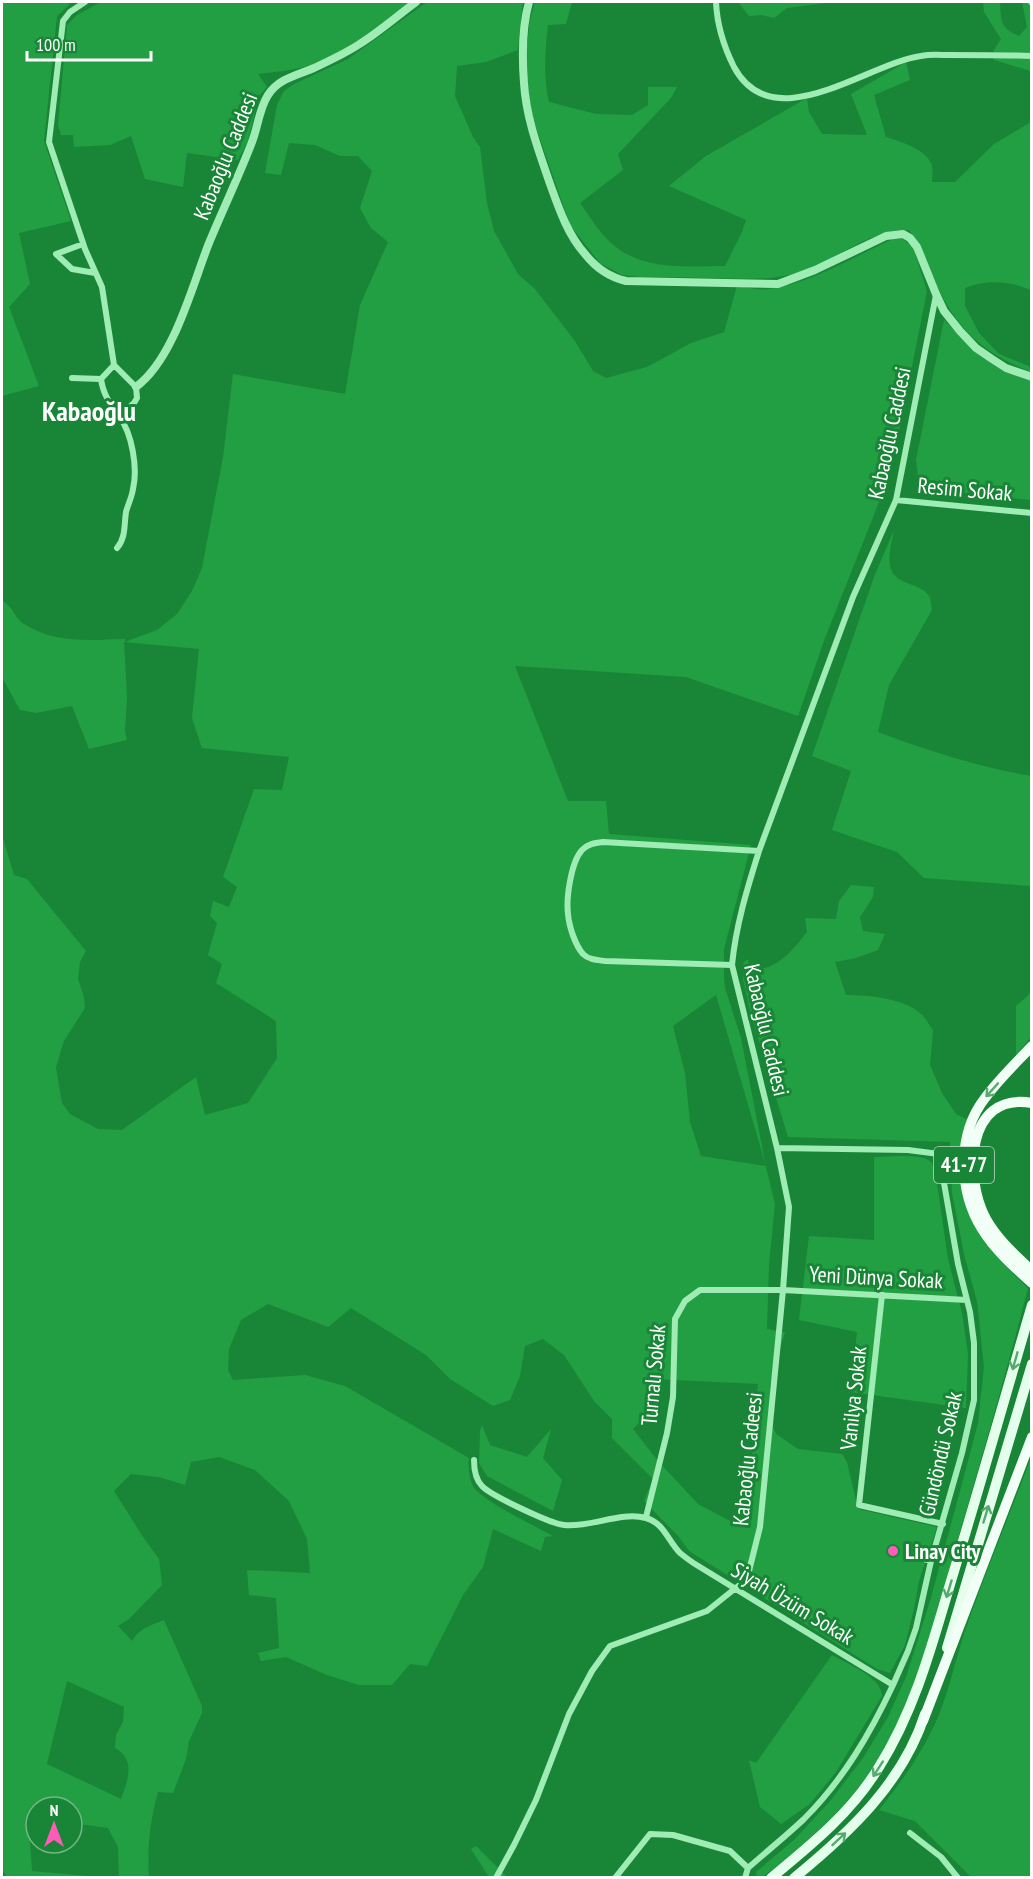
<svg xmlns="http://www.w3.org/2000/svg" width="1033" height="1879" viewBox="0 0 1033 1879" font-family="'PT Sans Narrow',sans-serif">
<rect width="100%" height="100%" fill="#198637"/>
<path fill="#229f43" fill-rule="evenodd" d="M2,2H69V5L57,16L44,141L71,221L19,233L30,284L9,307L39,386L2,396Z
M101,2H410C380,24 337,60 300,68C286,71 272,72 258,74L267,87L259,96L248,141L238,160L187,153L183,187L145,179L131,136L110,145L74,147L73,135H61L58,125L67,25L77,15Z
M427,2H523L518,50L486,62L457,66L455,96L473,137L480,147L487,203L494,231L518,274L535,289L575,341L593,371L606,378L647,367L691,343L724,332L737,286C747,287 759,291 769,289C812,283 853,257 893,239H903L913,247L927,291L891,472L825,638L798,716L686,677L515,666L568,801H606L609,834L751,845L724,949V977L725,988L741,1038L766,1167L775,1204L769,1264L767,1329L785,1332L770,1385L769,1417L776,1434L798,1449L842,1454L847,1462L858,1509L937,1527L919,1581L914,1609L905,1645L890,1673L877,1669L689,1551L679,1537L644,1501L653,1479L612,1438V1419L594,1401L564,1355L543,1339L525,1346L520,1376L510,1400L493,1406L450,1379L426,1355L351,1308L328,1327L268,1304L241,1320L229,1349L228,1370L233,1380L305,1375L345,1386L469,1458C468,1468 469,1477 473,1486C480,1500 537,1527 553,1536L545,1537L541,1551L493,1529L483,1567L463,1595L427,1666L410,1664L392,1685H359L327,1675L286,1657L261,1661L258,1653L279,1648L276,1598L249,1595L247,1570L310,1573L307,1539L289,1501L255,1470L219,1457L191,1462L185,1485L159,1477L131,1474L114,1491L143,1537L159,1559L162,1585L129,1619L118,1626L132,1641C139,1628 152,1625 164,1620L202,1706V1713L189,1741L186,1759L173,1793L158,1792C150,1821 147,1847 149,1877H119L118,1847L108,1828L72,1823V1807H36V1819L32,1818L29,1826L32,1871L98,1877H7L2,1869V835L14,875L27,879L86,951L80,962L78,979L84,997L85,1008L64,1041L56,1067L62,1103L70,1114L98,1129L122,1130L196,1077L205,1115L248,1103L277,1058L276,1021L216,983L222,964L208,955L217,923L210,916L213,901L229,907L237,887L223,877L254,789L282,790L289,757L202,748L192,718L199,649L124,642L127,697L125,731L127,740L89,749L72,706L36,713L20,710L2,677V601C15,608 14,618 24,624C55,644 90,640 125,639V642L157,630L177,614L192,591L202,568L223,457L233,374L345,394L360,305L388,242L371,228L360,208L372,171L358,156H340L315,145L289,143L281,175L265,173L277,105L284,91L294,84L348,59ZM716,995L766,1166L701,1156L690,1122L685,1073L673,1026ZM653,1379L758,1384L746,1522H732L698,1504L658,1461L633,1429L644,1417ZM67,1681L124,1707L123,1722L116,1735L115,1748C137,1760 127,1782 121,1799L47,1764Z
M535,2H572L566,24L548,25C545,51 543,76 549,102L596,114L632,115L648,105V87H677L671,98L618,154L623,170L580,203C588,214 596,227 605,237C637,272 682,266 725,266L742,232L746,220L669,186L706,156L807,98L809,112L822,134L867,135L851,94L906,62L910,80L874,95L886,137C899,141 925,149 931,163C934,170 932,176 932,182H955L994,144L1031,122V290C1010,281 986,279 965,288V306L979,333L999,354L1031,367V372C984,353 958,331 936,284C928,266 921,246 909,230C867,228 830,267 789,275C761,281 734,278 706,278C685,277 663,277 641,277L622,275L600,263L570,225L533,119L529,97L526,53L530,20Z
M738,2H824L826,3L787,8L774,18L761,15L749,16Z
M983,2H1000C1001,21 1000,28 1019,36L1027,27L1022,2H1031V71L994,60V50L1001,39L984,12Z
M944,320L980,356L1003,371L1031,381V500L923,489L919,485L916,460Z
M894,530C892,542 887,557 891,569C897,586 920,582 929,596C931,599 931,605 932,610L889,685L878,732C928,751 979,767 1031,776V886L924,878L897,852L832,830L851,771L812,756L874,577Z
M851,885L874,887L873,897L860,917L863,931L885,934L878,950L856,958L835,962L846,995C868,995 904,998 921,1014C926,1018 929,1025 933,1030L930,1065L942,1093L956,1114L968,1120C965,1133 961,1147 960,1161C955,1215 992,1254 1028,1288C1005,1378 979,1467 953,1556C933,1628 916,1706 873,1768C843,1812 805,1844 764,1876L757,1877L756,1872L795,1839L831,1800L863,1758L888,1717L906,1677L930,1601L963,1480L978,1423L984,1367L977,1301L964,1254L952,1193L950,1142L788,1137L751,1015L743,979V963L748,959V962L753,970C778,969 792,951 807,932L805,918L836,919L839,901Z
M1031,993V1037L1016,1055V1006Z
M874,1157C887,1157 919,1153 930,1161C932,1163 934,1167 935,1170L948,1259L962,1313L968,1354L966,1408L850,1392L857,1332L799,1320L809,1236L874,1240Z
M482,1425L490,1445L527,1457L551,1429L543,1458L562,1480L553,1511L487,1476L479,1463L480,1431Z
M1031,1458V1877H971L915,1821L879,1810C902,1781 923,1752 938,1717C949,1690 955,1662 964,1634C984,1575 1009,1517 1031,1458Z
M832,1655C847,1664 882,1677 882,1696L836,1772L810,1804L781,1824L760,1807L749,1760L756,1763Z
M476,1846L507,1877H489L471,1849Z"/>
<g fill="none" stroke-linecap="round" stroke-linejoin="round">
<path stroke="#9fecb4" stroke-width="6" d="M85,2L70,12L63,21L49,142L85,249L102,287L114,365L136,387L137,398L134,403L119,416C132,433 138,468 133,489C132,497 128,504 126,512C124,524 126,538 117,548
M716,2C717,25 724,47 734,67C773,140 868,63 921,56C930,54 940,55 949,55C976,55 1004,55 1032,56
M1031,2L1032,3
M83,244L56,254L72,269L95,273
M114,365L101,379C103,394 110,404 119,416
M72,378L101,379
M896,500L1032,513
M732,965L605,961C597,960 589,960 583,954C575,945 569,926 568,914C566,898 571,862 582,850C588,844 594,843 603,842L759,851
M777,1148L908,1150L939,1154L958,1264L970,1312L974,1343V1400L962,1453L931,1561L916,1628L908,1651L893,1685
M882,1295L859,1505L943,1524
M474,1460C474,1469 475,1479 482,1486C490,1495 551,1524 564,1525C590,1528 621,1511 646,1518C664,1523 668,1541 680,1553C685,1557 690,1561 695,1564L893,1685C870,1734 843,1780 804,1819C786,1836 766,1852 748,1868L745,1878
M646,1517L667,1433L673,1397L675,1319L685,1301L700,1290H783L967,1300
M914,1556L931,1561
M910,1833L941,1857L958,1878
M496,1878L514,1845L536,1800L569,1714L592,1671L610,1646L707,1611L747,1579L760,1527L783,1290L789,1207L777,1148L732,965C736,925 747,889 759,851L853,597L896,500L936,295
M615,1878L650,1834L673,1835L730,1851L748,1868"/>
<path stroke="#9fecb4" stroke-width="8" d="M529,2C522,27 522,57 524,83C526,117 538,149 549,181C558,206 567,234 585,254C596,268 609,277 626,281L778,284L815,270L886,236L903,234L910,238L917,247L936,294L944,311L960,331L976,348L992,359L1006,368L1032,377
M136,387C174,359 192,286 209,243C223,209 239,176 252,142C258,127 259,109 268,95C278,79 297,75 314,68C329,61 344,54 358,45C379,32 397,16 416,2"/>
<path stroke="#e5ffed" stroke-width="10" d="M947,1648L1032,1364
M771,1878C811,1845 852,1812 879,1767C915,1710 932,1645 951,1581C979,1489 1005,1397 1032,1305
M794,1878C849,1833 903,1783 925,1714"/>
<path stroke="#f2fff6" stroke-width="10" d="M1032,1046C1016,1063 999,1079 985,1098C957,1134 958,1190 982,1229C994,1249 1014,1267 1032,1283
M1032,1103C965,1091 964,1179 986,1219C997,1239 1015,1255 1032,1271
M923,1721L1032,1437"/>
</g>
<defs><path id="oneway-shaft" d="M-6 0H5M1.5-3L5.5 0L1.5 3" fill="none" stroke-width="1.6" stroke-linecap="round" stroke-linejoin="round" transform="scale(1.5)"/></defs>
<use stroke="#5aaa70" href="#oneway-shaft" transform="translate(992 1090) rotate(132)"/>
<g stroke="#56aa6e">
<use href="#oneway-shaft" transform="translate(1015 1361) rotate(106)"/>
<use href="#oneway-shaft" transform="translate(986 1514) rotate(-73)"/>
<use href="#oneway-shaft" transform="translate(949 1589) rotate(107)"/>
<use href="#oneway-shaft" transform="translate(878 1769) rotate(123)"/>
<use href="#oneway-shaft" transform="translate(839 1839) rotate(-43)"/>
</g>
<circle fill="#ff5bb9" stroke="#198637" stroke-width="2" cx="893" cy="1551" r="6"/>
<g text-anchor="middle" stroke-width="6" stroke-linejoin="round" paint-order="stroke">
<rect fill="#198637" stroke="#badbc3" stroke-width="1.5" x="934" y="1147" width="60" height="36" rx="4.5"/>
<g font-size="21" font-weight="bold" fill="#fff">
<text x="964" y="1172">41-77</text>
</g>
<g font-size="22" fill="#fff" stroke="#198637">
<text transform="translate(225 156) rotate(-68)" y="8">Kabaoğlu Caddesi</text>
<text transform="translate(889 433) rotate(-78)" y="8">Kabaoğlu Caddesi</text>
<text transform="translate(965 489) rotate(5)" y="8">Resim Sokak</text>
<text transform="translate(767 1030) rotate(77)" y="8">Kabaoğlu Caddesi</text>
<text transform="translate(876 1277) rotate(3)" y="8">Yeni Dünya Sokak</text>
<text transform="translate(653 1375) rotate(-85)" y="8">Turnalı Sokak</text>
<text transform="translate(853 1398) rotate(-84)" y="8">Vanilya Sokak</text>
<text transform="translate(940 1454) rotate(-77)" y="8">Gündöndü Sokak</text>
<text transform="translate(747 1459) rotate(-84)" y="8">Kabaoğlu Cadeesi</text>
<text transform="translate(793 1603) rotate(31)" y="8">Siyah Üzüm Sokak</text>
</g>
<g font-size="22" font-weight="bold" fill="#fff" stroke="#198637" text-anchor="start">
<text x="905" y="1559">Linay City</text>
</g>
<g font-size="28" font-weight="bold" fill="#fff" stroke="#198637">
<text x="89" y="421">Kabaoğlu</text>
</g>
</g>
<rect width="1033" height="1879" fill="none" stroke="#ffffff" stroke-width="6"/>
<g transform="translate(54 1825)"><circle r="28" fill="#198637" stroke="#75b687" stroke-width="1.5"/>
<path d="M0-4.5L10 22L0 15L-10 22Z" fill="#ff5bb9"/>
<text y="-9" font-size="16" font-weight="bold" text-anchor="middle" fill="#ffffff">N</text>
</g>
<path d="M27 51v9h124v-9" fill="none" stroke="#ffffff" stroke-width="3"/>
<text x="36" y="51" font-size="18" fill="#ffffff" stroke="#198637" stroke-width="4.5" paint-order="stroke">100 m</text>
</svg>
